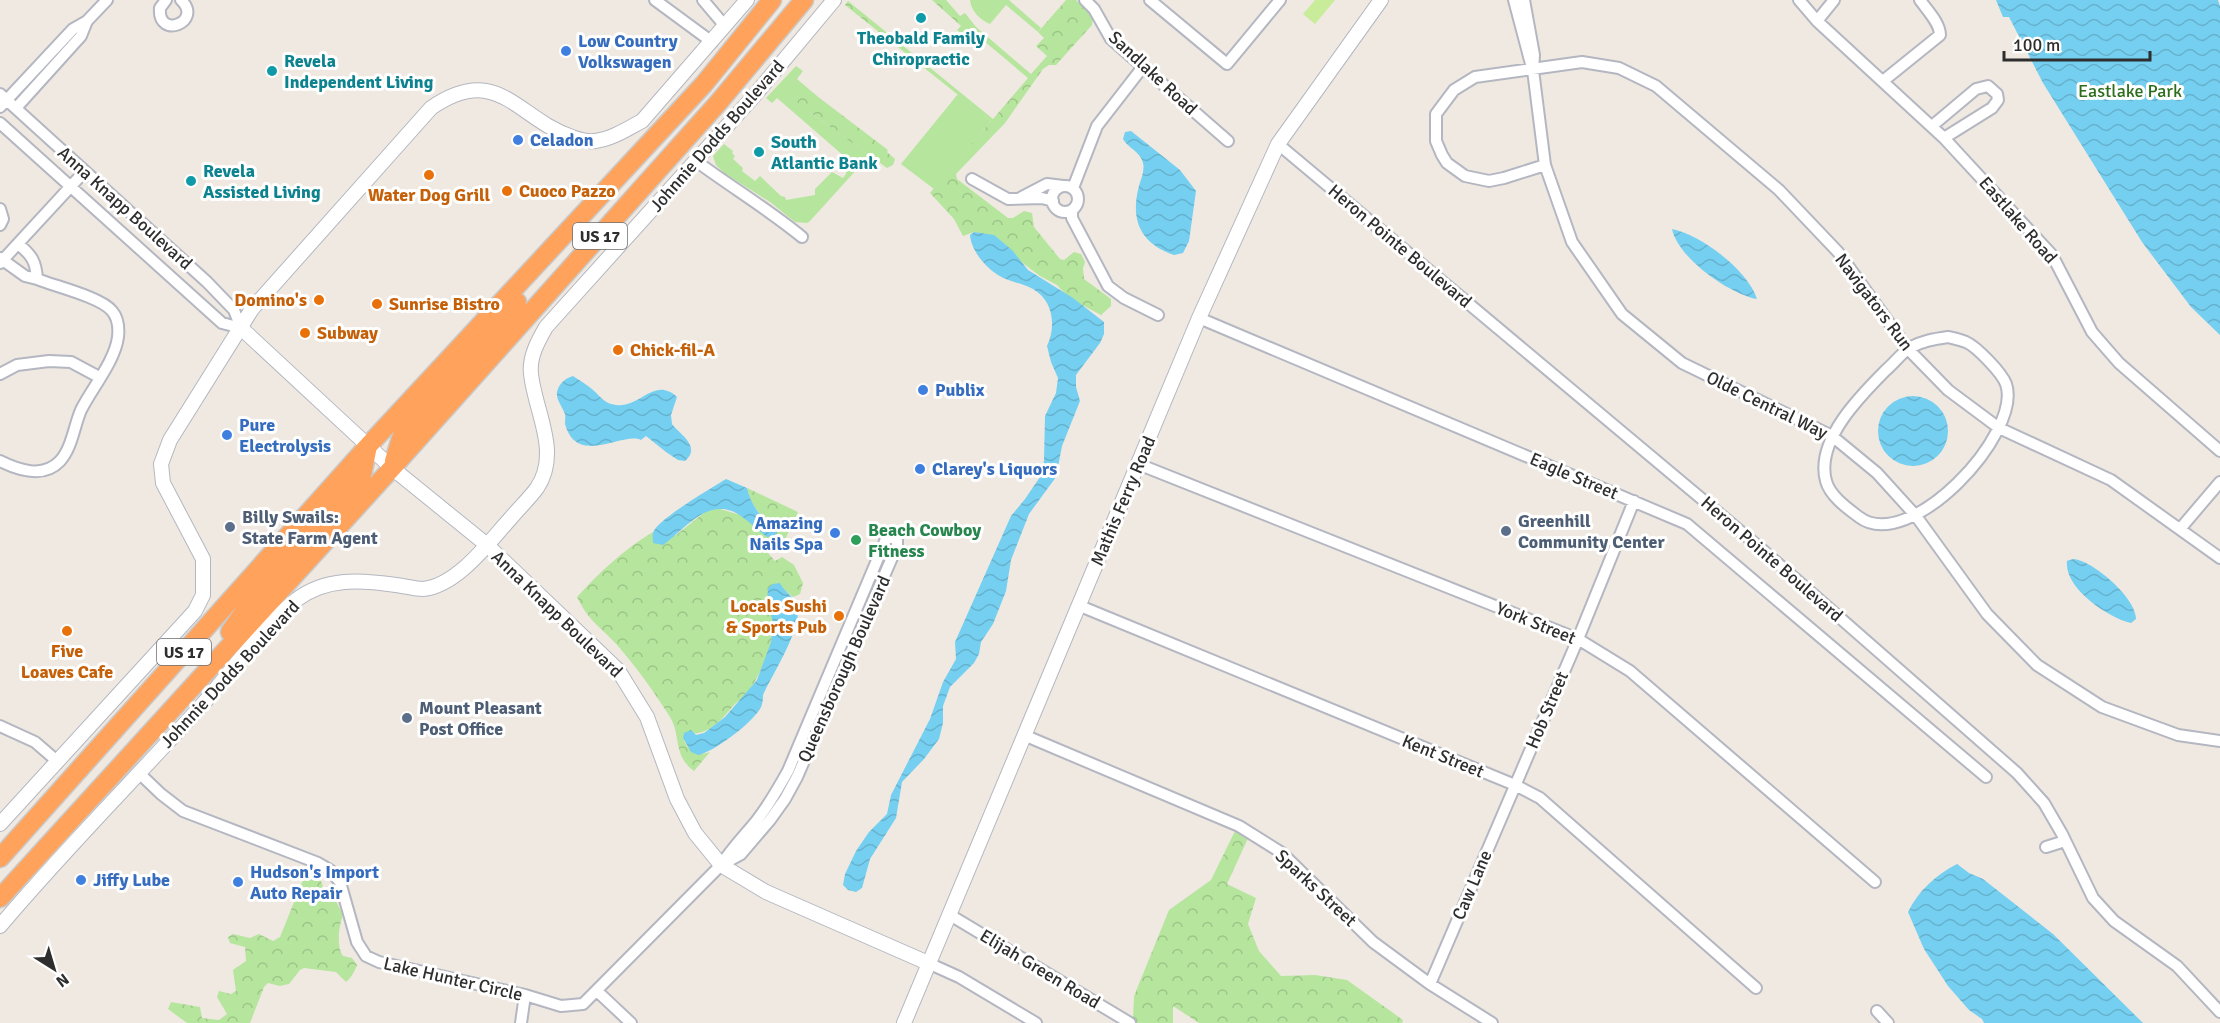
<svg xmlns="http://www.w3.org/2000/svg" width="2220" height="1023" viewBox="0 0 2220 1023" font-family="Signika,sans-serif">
<defs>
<pattern id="forest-crowns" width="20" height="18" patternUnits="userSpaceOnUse" patternTransform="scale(1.5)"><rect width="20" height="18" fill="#b6e59e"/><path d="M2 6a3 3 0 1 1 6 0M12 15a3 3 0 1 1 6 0" fill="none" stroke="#9dc588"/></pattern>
<pattern id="water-waves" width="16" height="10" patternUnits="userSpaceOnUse" patternTransform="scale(1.5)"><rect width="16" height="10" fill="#75cff0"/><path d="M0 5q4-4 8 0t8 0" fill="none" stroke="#66b2ce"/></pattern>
</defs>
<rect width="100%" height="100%" fill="#efe9e1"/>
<path fill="#b6e59e" d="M970,0H1009L1041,28L1038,32L1006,5L990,24C980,20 971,11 970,0Z
M796,66L803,71L797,79L817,96L813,97L808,111L879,162L870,163L858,168L810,221L807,223L795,222L770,202L724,173L716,165L713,156L724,144L733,151L732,153L735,156L733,159L743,168L742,171L755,181L760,176L781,196L785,197L786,200L815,195V189L832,172L843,178L846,174V169L840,163L845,157L777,98L772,103L766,98Z
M958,94L991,121L934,189L901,164Z"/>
<path fill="url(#forest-crowns)" d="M932,0H946L960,16L965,13L976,27L1031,74L1047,56L1036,46L1044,38L1038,32L1066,0H1076L1093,17L1092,25L1056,65H1049L1043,69L1005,123L956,174L957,179L1008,218H1013L1024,211L1032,213L1034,227L1060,259L1064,260L1074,252L1081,254L1085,262L1083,268L1084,279L1111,299V306L1101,315L1069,298L1057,285L1040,276L984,234L974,232L963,236L954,219L930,193L991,121L845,5L848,1L993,119L1028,78L978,36L972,42L957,30L961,26Z
M804,94L817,96L888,150L887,152L895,159L893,165L887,168L808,111L797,102L798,97Z
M747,488L798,512L784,542L772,547L768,553L775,561L782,557L794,565L803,583L800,594L793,597L782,588L767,603C769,609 772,615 773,621C776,640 761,675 749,690C745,696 738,701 733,706C719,723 706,737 684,733C682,745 690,749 698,755L710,752L694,771C673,756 681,735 670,717C655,693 637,668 618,646C601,627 589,622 577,597C599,573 624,549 653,532V543L676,535L705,512L717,508L773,525C759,515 751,505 747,488Z
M1236,829L1249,836L1227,884L1256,898L1248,924L1259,951L1281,976L1315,975L1347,980L1403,1020L1402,1023H1199L1173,1006V1023H1128L1133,1020L1134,996L1169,910L1211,880Z
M307,870C318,875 324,881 323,893L329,900L335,899L343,915C339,925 336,947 343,956L352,958L357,965C354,972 352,977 346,982L336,972L304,968L300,970L289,984L280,986L268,983L264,987L250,1023H187L168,1009L171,1002L200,1007L202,1018L219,1020L227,1014L217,997L219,991L231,994L236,991L233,970L246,961L245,947L230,943L228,937L233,934L250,938L259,934L273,941L280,937Z"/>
<path fill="#c9ec9a" d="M1315,0H1335L1315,24L1303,14Z"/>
<path fill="url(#water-waves)" d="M1996,0H2218L2220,6V335L2191,307L2142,242L2043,83L2009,17H2003Z
M1131,131L1180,170L1196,191L1189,241L1183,253L1174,255C1140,243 1130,220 1139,186C1141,178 1145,171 1143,163C1141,152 1128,148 1123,139L1125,132Z
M1672,229C1701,235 1748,270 1757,299C1729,294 1678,258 1672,229Z
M974,232L994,235L1012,250L1028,270L1073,298L1104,322V334L1100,343L1076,375V387L1080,401L1062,446L1056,477L1029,514L1011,560L1006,591L993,624L981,642L979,654L974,663L950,687L943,706V723L939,739L924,759L902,782L896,818L870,859L862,888L856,892L848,890L843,885L845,874L856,851L869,832L887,814L891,795L930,719L943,682L956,659L955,642L1011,516L1025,499L1040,477L1044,461L1045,416L1056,393L1058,378L1051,362L1047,346C1056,327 1054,301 1033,289C1022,283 1009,282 998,275C985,267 971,250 970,235Z
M573,376C580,381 588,385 593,390C601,397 605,404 616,405C641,408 654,376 677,397L671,415L672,424C679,434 702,446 685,461L678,460L666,452L646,436L641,440C624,431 579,466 566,427C564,423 566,418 565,414C562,406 556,400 557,392C559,383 566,378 573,376Z
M1878 431a35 35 0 1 1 70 0a35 35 0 1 1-70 0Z
M726,479L747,488C750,500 755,510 764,518C770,524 773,525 777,533L773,536L767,537C756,529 744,516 732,511C704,501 684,530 663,545L653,543C653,539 652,536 653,533C656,520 712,488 726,479Z
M2073,559C2093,560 2137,599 2136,619L2131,623C2107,617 2064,588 2067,561Z
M780,583C784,592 793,595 797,605C804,626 772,675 763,695C763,702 762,708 757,713C747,726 714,752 698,755L691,752L683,738L684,733L691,730L696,735L704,733L725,717L757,680L771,642L773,622L767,603L768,588L773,584Z
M1957,864L1969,873L1983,879L2053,934L2143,1023H1984L1982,1019L1969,1010L1948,986L1924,949L1908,912C1919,890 1936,875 1957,864Z"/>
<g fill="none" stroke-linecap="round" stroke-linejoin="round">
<defs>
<path id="street" d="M166,0L160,8C157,40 204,22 181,0
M655,0L712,42
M703,0L725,26
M1085,0L1094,9L1111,39L1228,141
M1150,0L1227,64L1280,0
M1514,0L1531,64
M1524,0L1534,55L1533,70L1545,165L1572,242L1622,314L1682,363L1832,436L1877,473L1916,516L1987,614L2037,665L2102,707L2178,735L2220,741
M1799,0L1817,21L1944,138L2052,255L2092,332L2119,363L2220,451
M1817,21L1834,0
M1883,81L1940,35C1940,23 1927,10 1920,0
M0,94L207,282L234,310L241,328
M0,107L73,29L87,21L107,0
M16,108L81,36L87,21
M0,123L222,323L241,328
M1932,126L1976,89L1988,86L1997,94L1998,100L1992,108L1944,138
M1278,144L1758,546L2017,773L2044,803L2062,834L2093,898L2114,921L2177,966L2220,1012
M696,161C731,187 768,209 802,237
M1545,165L1504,178L1489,181L1465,176L1447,163L1442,155L1436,141V114L1454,90L1475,77L1582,62L1619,68L1656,86L1779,190L1838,252L1908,349L1948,390L1999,428L2111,480L2220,558
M972,179L1008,199L1042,198L1053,201
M1052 199a13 13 0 1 1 26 0a13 13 0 1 1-26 0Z
M1073,188L1097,126L1142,68
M1022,197L1047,184L1063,186
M0,209L3,219L0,225
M1072,210V218L1108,286L1124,298L1158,315
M18,244C32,255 36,262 37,279
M0,258L25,276L37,279C54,286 101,297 112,311C118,318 119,328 118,337C115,361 92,388 81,410C74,426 72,448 60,461C43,479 18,470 0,461
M0,263L84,172
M1199,318L1687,524L1986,777
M1948,337C1954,338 1960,340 1966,342C1977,347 2002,373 2006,384C2023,433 1909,555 1859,517C1847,508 1830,496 1826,481C1815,441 1860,396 1886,370C1894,363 1901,354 1909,348C1922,341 1934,339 1948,337Z
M0,374L17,365L49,361L71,362L99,377
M1138,464L1578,639L1630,671L1875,882
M2180,529L2220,482
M1080,606L1515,785L1540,798L1756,988
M0,726L35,742L57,761
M1026,736L1239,826L1282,853L1373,942L1430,984L1492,1023
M139,773L161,794L183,811L318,863L330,870L340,882L357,942L366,956L379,962L525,995L561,1006L583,1004L721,865C732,848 745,835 757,820C769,805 779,787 788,771L886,539L897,536V546L797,777L785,799L770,820L741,854L721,865
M2046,847L2065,841
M950,915L1130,1023
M928,963L959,977L1036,1023
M1430,984L1578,639L1634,501
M598,992L631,1023
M1877,1011L1888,1023
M521,1023L525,995"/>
<path id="secondary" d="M241,328L392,468L487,545L618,670L647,717L677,799L695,833L721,865L766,892L928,963
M0,824L195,611L203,595V559L163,483L161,464L170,440L252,309L431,108C498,62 516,118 572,137C580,140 587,142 595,141C612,139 627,129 642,121L747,0
M0,926C64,850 135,779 202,705C232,671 261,628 296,600C326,577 361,580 396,585C405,586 415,589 423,589C457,586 489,542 510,519C518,509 529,499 537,488C561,452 535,412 531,374C529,357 538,341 546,327L754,96L834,0
M904,1023L1199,318L1278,144L1381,0"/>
<path id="highway" d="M394,461L404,429L517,302
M230,632L250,603L279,568L361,480L368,446
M0,858L368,446L704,84L772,0
M0,898L392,468L718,103L804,0"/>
</defs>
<use href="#street" stroke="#b4b7c1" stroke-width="14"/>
<use href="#secondary" stroke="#b4b7c1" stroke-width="16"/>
<use href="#highway" stroke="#c9c9c9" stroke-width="21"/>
<use href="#street" stroke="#fff" stroke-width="10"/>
<use href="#secondary" stroke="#fff" stroke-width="14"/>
<use href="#highway" stroke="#ffa35c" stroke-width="18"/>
</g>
<g fill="#0f9aa8" stroke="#fff" stroke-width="2">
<circle cx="921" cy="18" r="6"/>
<circle cx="272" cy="71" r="6"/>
<circle cx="759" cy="152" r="6"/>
<circle cx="191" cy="181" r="6"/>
</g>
<g fill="#3f7fe0" stroke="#fff" stroke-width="2">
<circle cx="566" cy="51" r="6"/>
<circle cx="518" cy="140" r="6"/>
<circle cx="923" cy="390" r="6"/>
<circle cx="227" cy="435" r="6"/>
<circle cx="920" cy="469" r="6"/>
<circle cx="835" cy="533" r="6"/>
<circle cx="81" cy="880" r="6"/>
<circle cx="238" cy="882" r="6"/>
</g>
<g fill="#e8710a" stroke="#fff" stroke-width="2">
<circle cx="429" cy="175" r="6"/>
<circle cx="507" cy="191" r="6"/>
<circle cx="319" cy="300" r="6"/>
<circle cx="377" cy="304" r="6"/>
<circle cx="305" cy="333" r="6"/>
<circle cx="618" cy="350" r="6"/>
<circle cx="839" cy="616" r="6"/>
<circle cx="67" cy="631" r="6"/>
</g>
<g fill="#5c6f8a" stroke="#fff" stroke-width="2">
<circle cx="230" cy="527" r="6"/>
<circle cx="1506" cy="531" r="6"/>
<circle cx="407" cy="718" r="6"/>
</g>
<circle fill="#2e9e5b" stroke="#fff" stroke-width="2" cx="856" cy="540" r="6"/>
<g text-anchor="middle" stroke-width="6" stroke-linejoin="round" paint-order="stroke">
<g fill="#fff" stroke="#6d6d6d" stroke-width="1.5">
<rect x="573" y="223" width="54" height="26" rx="4.5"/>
<rect x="157" y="639" width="54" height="26" rx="4.5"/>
</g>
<g font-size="16" font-weight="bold" fill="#2e2e2e">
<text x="600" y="242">US 17</text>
<text x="184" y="658">US 17</text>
</g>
<g font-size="18" font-weight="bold" fill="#0d838f" stroke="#fff" text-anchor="start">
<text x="921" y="44" text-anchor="middle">Theobald Family<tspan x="921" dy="21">Chiropractic</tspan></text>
<text x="284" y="67">Revela<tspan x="284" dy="21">Independent Living</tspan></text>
<text x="771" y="148">South<tspan x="771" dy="21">Atlantic Bank</tspan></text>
<text x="203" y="177">Revela<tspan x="203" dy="21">Assisted Living</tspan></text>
</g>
<g font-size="18" font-weight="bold" fill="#366cbe" stroke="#fff" text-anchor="start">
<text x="578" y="47">Low Country<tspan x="578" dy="21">Volkswagen</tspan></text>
<text x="530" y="146">Celadon</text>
<text x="935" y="396">Publix</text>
<text x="239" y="431">Pure<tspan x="239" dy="21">Electrolysis</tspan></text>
<text x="932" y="475">Clarey's Liquors</text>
<text x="823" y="529" text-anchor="end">Amazing<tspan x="823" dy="21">Nails Spa</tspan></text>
<text x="250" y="878">Hudson's Import<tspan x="250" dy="21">Auto Repair</tspan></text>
<text x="93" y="886">Jiffy Lube</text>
</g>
<g font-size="18" fill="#2e2e2e" stroke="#fff">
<text transform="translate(1153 73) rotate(43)" y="6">Sandlake Road</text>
<text transform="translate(717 136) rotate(-49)" y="6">Johnnie Dodds Boulevard</text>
<text transform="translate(125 208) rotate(42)" y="6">Anna Knapp Boulevard</text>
<text transform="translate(2018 220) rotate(49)" y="6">Eastlake Road</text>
<text transform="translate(1400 246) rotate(40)" y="6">Heron Pointe Boulevard</text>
<text transform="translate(1874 302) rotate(53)" y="6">Navigators Run</text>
<text transform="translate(1767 405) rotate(26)" y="6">Olde Central Way</text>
<text transform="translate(1574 476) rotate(23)" y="6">Eagle Street</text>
<text transform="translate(1123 501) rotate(-67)" y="6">Mathis Ferry Road</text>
<text transform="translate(1772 559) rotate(41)" y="6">Heron Pointe Boulevard</text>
<text transform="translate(557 614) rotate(44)" y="6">Anna Knapp Boulevard</text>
<text transform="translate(1536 623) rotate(22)" y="6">York Street</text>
<text transform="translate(844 669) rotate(-66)" y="6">Queensborough Boulevard</text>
<text transform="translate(230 674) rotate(-47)" y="6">Johnnie Dodds Boulevard</text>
<text transform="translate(1547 710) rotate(-67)" y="6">Hob Street</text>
<text transform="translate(1443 756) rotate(22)" y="6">Kent Street</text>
<text transform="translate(1472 885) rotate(-67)" y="6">Caw Lane</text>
<text transform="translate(1316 888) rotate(43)" y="6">Sparks Street</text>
<text transform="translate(1040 969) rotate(31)" y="6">Elijah Green Road</text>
<text transform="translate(453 979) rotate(13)" y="6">Lake Hunter Circle</text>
</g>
<g font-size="18" fill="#2c6e1b" stroke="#fff">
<text x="2130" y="97">Eastlake Park</text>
</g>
<g font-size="18" font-weight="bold" fill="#c56008" stroke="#fff" text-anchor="start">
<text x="519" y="197">Cuoco Pazzo</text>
<text x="429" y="201" text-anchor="middle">Water Dog Grill</text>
<text x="307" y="306" text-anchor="end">Domino's</text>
<text x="389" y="310">Sunrise Bistro</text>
<text x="317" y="339">Subway</text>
<text x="630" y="356">Chick-fil-A</text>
<text x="827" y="612" text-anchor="end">Locals Sushi<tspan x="827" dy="21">&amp; Sports Pub</tspan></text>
<text x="67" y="657" text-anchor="middle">Five<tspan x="67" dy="21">Loaves Cafe</tspan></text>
</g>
<g font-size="18" font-weight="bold" fill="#4e5e75" stroke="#fff" text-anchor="start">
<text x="242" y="523">Billy Swails:<tspan x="242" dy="21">State Farm Agent</tspan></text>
<text x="1518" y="527">Greenhill<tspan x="1518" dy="21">Community Center</tspan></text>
<text x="419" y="714">Mount Pleasant<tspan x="419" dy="21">Post Office</tspan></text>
</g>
<g font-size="18" font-weight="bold" fill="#27864d" stroke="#fff" text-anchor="start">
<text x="868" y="536">Beach Cowboy<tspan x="868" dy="21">Fitness</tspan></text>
</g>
</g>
<g transform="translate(54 969) rotate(143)" stroke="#ffffff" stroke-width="4.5" paint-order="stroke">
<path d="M0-4.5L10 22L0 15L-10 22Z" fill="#2e2e2e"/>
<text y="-9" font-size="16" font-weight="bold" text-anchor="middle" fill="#2e2e2e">N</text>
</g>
<path d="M2004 51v9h146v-9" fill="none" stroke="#2e2e2e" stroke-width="3"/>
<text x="2013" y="51" font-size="18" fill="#2e2e2e" stroke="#ffffff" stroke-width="4.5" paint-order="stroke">100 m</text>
</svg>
